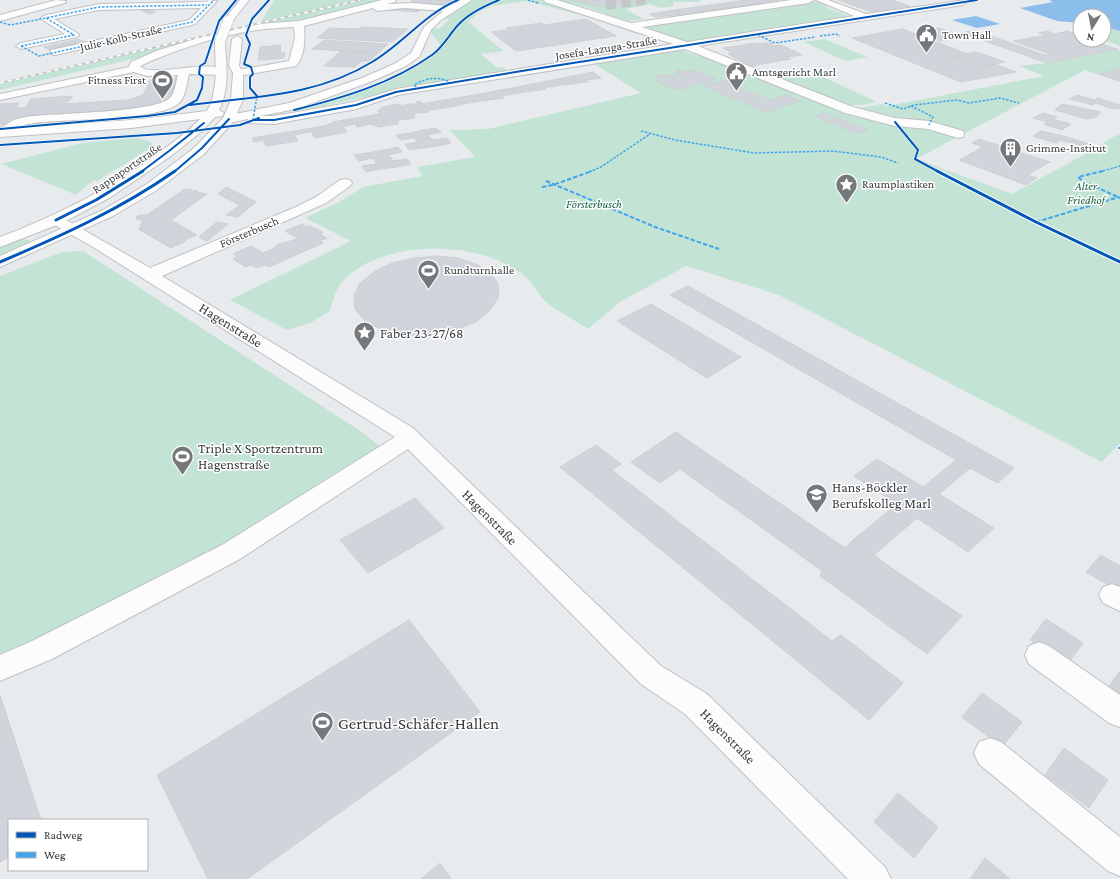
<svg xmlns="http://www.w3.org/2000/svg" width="1120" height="879" viewBox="0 0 1120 879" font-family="'Crimson Pro',serif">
<rect width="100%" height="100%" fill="#e8ebee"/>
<path fill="#c3e4d4" d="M274,0H382L295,23L259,25Z
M475,0H542L640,30L633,33L592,18L527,1L489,6L491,7L479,12L468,22L504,51L481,54L497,68L503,67L507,70L665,45L768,78L849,110L882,104L887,106L1044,76L1019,66L1047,63L1117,49L1120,50V82L1085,70L916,159L1012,194L1080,157L1120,133V443L1102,462L779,295L686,266L620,302L588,329C576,321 554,309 545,301C533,289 534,280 516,270C509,266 500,261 492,258C449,242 375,245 343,281C335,289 333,301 330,311L310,323L287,330L230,300L351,241L305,218L341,201L363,187L422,176L417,167L475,157L450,130L488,129L641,93L588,60L395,91L293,112C309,104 328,102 345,96C379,86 417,71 442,46L433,36L431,29L440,28L450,19H441L461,6Z
M558,0H571L601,7L652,0H700L699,2H673L674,6L660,8L650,4L625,9L644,19L628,21L583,6Z
M812,1L822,2L828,5L827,6L828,8L848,16L686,42L640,25L653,24L658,25L807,4L803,2Z
M1104,27L1120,31V46L1104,40Z
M193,39L194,40L146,56L0,90V84Z
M825,39L867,57L845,61L804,42Z
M815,73L877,102L862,105H846L779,79Z
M135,138L146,140L152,143V147L97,181L94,180L76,195L1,164L82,143Z
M23,238L33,242L0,256V247Z
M83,251L365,434L394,459L290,524L0,680V276L62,252Z"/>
<path fill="#8cbeeb" d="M1049,0H1120V31L1104,27V16H1080V23L1057,21L1020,8L1053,2Z
M976,16L1000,24L977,28L952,20Z"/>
<path fill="#d0d5dc" stroke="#ced0d2" d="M414,0H454L443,5L432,4L428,6L412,4L415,2L411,1Z
M571,0H652L601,7Z
M747,0H779L733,7L725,3Z
M838,0H892L910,6L872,12Z
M725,3L733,7L682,14L675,10Z
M146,8L156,12L149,14L139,9Z
M392,8L420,10L418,12L390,10Z
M675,10L682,14L656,17L649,14Z
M586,19L616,36L516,51L491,32L509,30L506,28L542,23L544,25Z
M362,27L408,29L392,42L317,38L330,28L359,29Z
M940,28L964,37L940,41L917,32Z
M903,29L967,54L951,57L978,67L995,64L1016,72L961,82L852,38Z
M974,30L1044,55L1063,51L1047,53L1013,41L1047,35L1039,33L1047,31L1055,34L1067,31L1080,35V40H1094L1102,42L1098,43L1117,49L1047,63L962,33Z
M79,39L85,42L77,44L70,41Z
M324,40L388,44L378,53L312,49Z
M70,41L77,44L68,46L62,43Z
M62,43L68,46L59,48L53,45Z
M756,43L760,44L765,43H772L774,46L781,45L802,55L787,57L791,59L751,66L728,54L733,53L723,48Z
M53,45L59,48L50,50L44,47Z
M281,45L280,53H285L284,58L258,60L260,47Z
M341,51L378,53L369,61H362L354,67L324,66Z
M977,52L1005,62L978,67L951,57Z
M1120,69V81L1099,74Z
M679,70L686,72L695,70L715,79L709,81L715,83L723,81L769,100L786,95L800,101L766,112L704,86L709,84L704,82L678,90L656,81L662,79L656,76L664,74L671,76L680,73L675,71Z
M593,72L601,78L586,80L588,82L561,85L553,80Z
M177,78L169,101L152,107L9,120L16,108H25L31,99L73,96L69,101L65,102L64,104L128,100L143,95L150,80Z
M553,80L561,85L544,88L546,89L518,93L512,88Z
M512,88L518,93L502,96L504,98L474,102L468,96Z
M1077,95L1095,100L1098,98L1104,100L1120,105V108L1114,109L1096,103L1093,105L1070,99Z
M468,96L474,102L457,105L458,106L429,110L422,104Z
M420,101L429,112L417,113L414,116L415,118L409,119L401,108L406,104H417L416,102Z
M19,103L12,115H0V104Z
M398,104L403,106L401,108L409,119L400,120L397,122L398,124L388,125L378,114L381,112L377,111L383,107Z
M1061,104L1101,112L1096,117L1087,119L1055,110Z
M825,113L868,130L857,134L815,116Z
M1043,113L1057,117L1052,119L1071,124L1062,130L1044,124L1048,122L1033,118Z
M378,114L388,125L379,127L371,124L357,127L356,124L350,125L345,120Z
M0,115H12L6,124H0Z
M345,120L350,125L343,127L347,132L315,138L311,132L303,133L301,130L329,125V124L333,123L332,122Z
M436,128L441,132L428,135L423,130Z
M301,130L303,133L294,135L298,141L266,146L263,140L254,142L252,138Z
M423,130L431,138L416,140L410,133Z
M1041,131L1063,136L1090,144L1085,147L1060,140L1056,143L1033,136Z
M410,133L413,138L400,140L396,135Z
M431,138L437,146L422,148L416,140Z
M447,138L451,143L437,146L433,140Z
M979,139L1050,162L1027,175L1037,178L1026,185L959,160L983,147L972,143Z
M418,142L422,148L409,150L405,144Z
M398,147L402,152L388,155L384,150Z
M384,150L391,158L375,161L368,153Z
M368,153L373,158L359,161L354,155Z
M391,158L397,167L380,169L375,161Z
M407,159L411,164L397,167L393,161Z
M376,164L380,169L366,172L362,166Z
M226,187L256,202L238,217L226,215L240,205L218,194Z
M185,189L198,191L196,192L207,194L171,220L197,235L184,240L186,241L171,248L138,229L142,227L140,225L143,220L136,219V217L140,215H147Z
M217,222L228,224L207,241L199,237Z
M302,224L307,227L310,226L323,232L320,234L327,238L319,241L323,243L269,267L265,265L257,268L251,265L246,267L233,259L238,257L233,254L251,246L263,253L273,249L278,244L288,242L298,238L285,231Z
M436,256L457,258L476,264L490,272L498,284L499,296L491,309L477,321L456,330L431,335H405L382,330L365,321L355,309L354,296L360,283L374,272L392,263L414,258Z
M688,286L1014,468L998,483L970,468L670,295Z
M651,304L741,357L707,378L617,321Z
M676,432L845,548L853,540L893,569L856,602L820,576L822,571L680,469L660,483L631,462Z
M596,445L621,464L612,470L832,641L841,635L903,683L869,720L560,467Z
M877,459L923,487L956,460L970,468L939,494L994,528L968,552L917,518L874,555L853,540L897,504L854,476Z
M415,498L444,528L368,573L340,540Z
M1101,555L1120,566V592L1086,572Z
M893,569L962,616L927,654L856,602Z
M1046,619L1083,643L1067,665L1030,640Z
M409,620L480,712L247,879H208L157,775Z
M1120,671V695L1108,687Z
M982,693L1022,722L1002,747L962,717Z
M0,695L41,820H9V857L0,862Z
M1064,748L1108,780L1089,808L1045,775Z
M898,793L938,827L914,858L874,822Z
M985,858L1010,879H970Z
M440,863L451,879H421Z"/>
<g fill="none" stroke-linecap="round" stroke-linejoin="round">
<path stroke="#c5c8cb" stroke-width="10" stroke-dasharray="10 5" stroke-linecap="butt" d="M606,5L645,0"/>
<defs>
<path id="minor" d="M56,0L66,1L65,3L0,21V15Z
M209,0L217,1L195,24L192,25L55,55L51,54L50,52L51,50L189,20L201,8L99,10L54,19L77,33L79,35L77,37L21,49L16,46L21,43L65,34L43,20L41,18L43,16L46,15L99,4L207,2Z
M382,0H396L395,2L387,4L413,3L449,6L461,0H472L441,20L431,30L419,57L404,67L370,82L296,109L260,116H274L354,102L396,89L673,44L545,2L544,0H557L631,23L791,0H813L809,3L642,27L687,42L854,16L816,0H828L866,14L966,0L967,2L963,5L698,46L853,107L895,118L929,121L963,131L964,134L963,137L958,138L928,129L895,126L845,113L685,49L398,95L356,109L274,124L249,123L248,119L229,123L225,122L223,119L225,116L289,103L362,78L396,63L411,53L424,27L443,11L404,8L377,11L373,8L304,26C305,38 305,57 296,66L238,76L233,73L238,70L289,61L295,38L294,27C282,28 270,28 258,30C217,36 177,49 140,66C150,79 215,57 226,72L221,75L189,74C187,83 186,96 179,103C158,122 60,118 28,124C17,126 10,134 0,137V128L14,120L25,117C51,113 155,113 170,98C175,93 176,82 178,75L147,76L134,72L0,100V94L129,67L131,62L156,51L205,36L258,24L299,21Z
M345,179L350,180L352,183L350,186L326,203L162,276L413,428L661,666L707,694L885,867L891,879H848L685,714L641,684L408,449L240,559L52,659L0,681V655L32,641L222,545L395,437L93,247L51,223L48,220L51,217L56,215L61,217L150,268L296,207L316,197L340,180Z
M1112,584L1120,587V611L1103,603L1099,595L1103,587Z
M1039,642L1049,646L1120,695V727L1109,723L1029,664L1025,655L1029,646Z
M990,738L1001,742L1120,837V876L1108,871L979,764L974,753L979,742Z"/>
<path id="major" d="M240,0H249L231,23H225L223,21Z
M237,36L242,39L239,66L243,73V100L233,122L204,154L157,190L113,216L0,267V256L103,210L147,184L194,148L223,118L231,100L233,73L229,66L232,39Z
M220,38L225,41C226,64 230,89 219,110L224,113L222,116L215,117L201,132L171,156L111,197L62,223L0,247V237C56,216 107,190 155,156C170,144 187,133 200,119L131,128L0,137V129L131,120L207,111C219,90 215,64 215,41Z"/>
</defs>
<use href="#minor" stroke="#bfc1c4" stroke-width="2"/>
<use href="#major" stroke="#bfc1c4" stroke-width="2"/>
<use href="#minor" fill="#fcfcfc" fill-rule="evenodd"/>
<use href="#major" fill="#fcfcfc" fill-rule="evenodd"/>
<defs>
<path id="rail" d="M0,83L360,0"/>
</defs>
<use href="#rail" stroke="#c5c6c7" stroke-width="2"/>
<use href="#rail" stroke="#fff" stroke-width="1.5" stroke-dasharray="4" stroke-linecap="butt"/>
<defs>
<path id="major-bridge" d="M220,41L228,21"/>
</defs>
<use href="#major-bridge" stroke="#bfc1c4" stroke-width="11" stroke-linecap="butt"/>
<use href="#major-bridge" stroke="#fcfcfc" stroke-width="10"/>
<path stroke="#3fa4ec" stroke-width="1.5" stroke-dasharray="2.5 1.5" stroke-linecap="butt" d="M528,0L538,3
M0,22L10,25L46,18
M758,35L775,43L815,37
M820,36L836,34L840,36
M21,46L74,35L46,18L99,7L207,5
M21,46L39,56L192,22L214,0
M416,87L414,85C426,78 437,76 450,82
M885,103L903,109L914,105L957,100L969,103L1000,98L1019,103
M911,106L933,117L929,125
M253,120L257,96
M641,131L675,140L754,153L832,151L881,157L898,163
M589,172L601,167L650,134
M1099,172L1120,166"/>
<path stroke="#3fa4ec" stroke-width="2" stroke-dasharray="4.5 2" stroke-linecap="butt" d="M1103,171L1078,177L1083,181L1120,198
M546,181L655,227L719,249
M542,187L553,185L592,171
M1036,222L1119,197"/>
<path stroke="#3fa4ec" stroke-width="3.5" stroke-dasharray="7 3.5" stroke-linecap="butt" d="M1120,447V449"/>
<defs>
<path id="cycleway-far1" d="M257,96L250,88V77L253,74L251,67L244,64L250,44L246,35L252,19L269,0
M190,105C254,96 315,97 372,62C403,44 424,14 458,0
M294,110C342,98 391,84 432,55C443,47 449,35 458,25C469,13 484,6 499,0
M253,120H274L356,105L396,92L528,70L977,0
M895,122L918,150L915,159L939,172
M0,129L147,116L175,112L197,100L202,88L203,77L199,74L200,66L205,63L219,21L236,0
M0,145L177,133L240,125L259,118
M141,172L169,151L204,123
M174,172L202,148L229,119"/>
<path id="cycleway" d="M937,171L1036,222L1120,262
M56,220L96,200L143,171
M0,262C61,236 121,209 175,171"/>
</defs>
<use href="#cycleway-far1" stroke="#fff" stroke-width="3"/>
<use href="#cycleway" stroke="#fff" stroke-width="5"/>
<use href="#cycleway-far1" stroke="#0057b8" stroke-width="2"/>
<use href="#cycleway" stroke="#0057b8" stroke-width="3"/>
</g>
<defs>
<symbol id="civic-pin" viewBox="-11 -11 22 30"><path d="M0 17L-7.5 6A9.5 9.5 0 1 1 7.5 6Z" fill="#76797c" stroke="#fff"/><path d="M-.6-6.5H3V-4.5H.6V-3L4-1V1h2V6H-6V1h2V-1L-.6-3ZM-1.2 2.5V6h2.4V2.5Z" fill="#fff"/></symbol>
<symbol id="stadium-pin" viewBox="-11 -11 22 30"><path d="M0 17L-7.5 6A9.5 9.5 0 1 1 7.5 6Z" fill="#76797c" stroke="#fff"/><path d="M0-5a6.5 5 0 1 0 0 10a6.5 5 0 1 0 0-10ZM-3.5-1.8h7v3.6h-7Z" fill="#fff"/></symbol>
<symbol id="building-pin" viewBox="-11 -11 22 30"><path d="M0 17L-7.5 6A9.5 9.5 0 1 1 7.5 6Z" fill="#76797c" stroke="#fff"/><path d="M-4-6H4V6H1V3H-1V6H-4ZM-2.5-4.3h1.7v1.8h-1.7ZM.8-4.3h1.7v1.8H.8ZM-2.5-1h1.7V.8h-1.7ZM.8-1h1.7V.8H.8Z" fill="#fff"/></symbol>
<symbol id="sight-pin" viewBox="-11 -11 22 30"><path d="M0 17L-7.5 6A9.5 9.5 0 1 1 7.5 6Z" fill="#76797c" stroke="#fff"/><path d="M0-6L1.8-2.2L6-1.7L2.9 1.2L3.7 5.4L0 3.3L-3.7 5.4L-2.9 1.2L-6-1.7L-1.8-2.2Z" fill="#fff"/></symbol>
<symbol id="school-pin" viewBox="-11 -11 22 30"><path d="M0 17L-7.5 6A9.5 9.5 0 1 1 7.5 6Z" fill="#76797c" stroke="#fff"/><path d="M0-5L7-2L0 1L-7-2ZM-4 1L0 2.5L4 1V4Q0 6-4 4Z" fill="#fff"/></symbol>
</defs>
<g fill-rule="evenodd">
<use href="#civic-pin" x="914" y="22" width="25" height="34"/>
<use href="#civic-pin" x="724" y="60" width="25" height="34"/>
<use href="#stadium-pin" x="150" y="68" width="25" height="34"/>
<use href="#building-pin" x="998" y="136" width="25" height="34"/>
<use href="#sight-pin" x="834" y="172" width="25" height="34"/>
<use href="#stadium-pin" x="416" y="258" width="25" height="34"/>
<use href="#sight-pin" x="352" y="320" width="25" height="34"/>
<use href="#stadium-pin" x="170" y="444" width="25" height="34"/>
<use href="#school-pin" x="804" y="482" width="25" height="34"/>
<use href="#stadium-pin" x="310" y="710" width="25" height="34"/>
</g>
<g text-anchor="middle" stroke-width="3" stroke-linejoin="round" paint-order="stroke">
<g font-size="12" fill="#393b3e" stroke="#fff" text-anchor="start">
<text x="942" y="39">Town Hall</text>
<text x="752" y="76">Amtsgericht Marl</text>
<text x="146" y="84" text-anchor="end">Fitness First</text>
<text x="1026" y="152">Grimme-Institut</text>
<text x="862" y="188">Raumplastiken</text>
<text x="444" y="274">Rundturnhalle</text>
</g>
<g font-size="12" fill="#393b3e" stroke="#fff">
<text transform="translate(121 38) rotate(-13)" y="4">Julie-Kolb-Straße</text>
<text transform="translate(606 48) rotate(-9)" y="4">Josefa-Lazuga-Straße</text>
<text transform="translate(127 168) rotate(-34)" y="4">Rappaportstraße</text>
<text transform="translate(249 232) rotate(-23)" y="4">Försterbusch</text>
</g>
<g font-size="12" font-style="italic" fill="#125f3f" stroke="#fff">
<text x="1086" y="190">Alter<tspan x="1086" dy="14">Friedhof</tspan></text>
<text x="594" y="208">Försterbusch</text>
</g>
<g font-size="14" fill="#393b3e" stroke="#fff">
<text transform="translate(231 325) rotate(32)" y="5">Hagenstraße</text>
<text transform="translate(490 517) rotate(45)" y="5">Hagenstraße</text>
<text transform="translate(728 736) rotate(45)" y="5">Hagenstraße</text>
</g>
<g font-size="14" fill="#393b3e" stroke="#fff" text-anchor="start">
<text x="380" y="338">Faber 23-27/68</text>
<text x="198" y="453">Triple X Sportzentrum<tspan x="198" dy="16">Hagenstraße</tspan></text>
<text x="832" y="492">Hans-Böckler<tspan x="832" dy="16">Berufskolleg Marl</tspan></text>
</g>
<g font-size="17" fill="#393b3e" stroke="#fff" text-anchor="start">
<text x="338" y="729">Gertrud-Schäfer-Hallen</text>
</g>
</g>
<rect x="8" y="819" width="140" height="52" fill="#ffffff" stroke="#b0b1b2"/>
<rect x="16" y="832" width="20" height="6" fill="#0057b8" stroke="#b0b1b2"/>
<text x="44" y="839" font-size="12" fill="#393b3e">Radweg</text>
<rect x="16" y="852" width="20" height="6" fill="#3fa4ec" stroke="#b0b1b2"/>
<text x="44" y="859" font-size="12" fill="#393b3e">Weg</text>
<g transform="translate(1092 28) rotate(190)"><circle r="19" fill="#ffffff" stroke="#b0b1b2"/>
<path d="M0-3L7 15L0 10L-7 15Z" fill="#76797c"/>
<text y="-6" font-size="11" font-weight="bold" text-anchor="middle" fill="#393b3e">N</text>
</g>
</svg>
